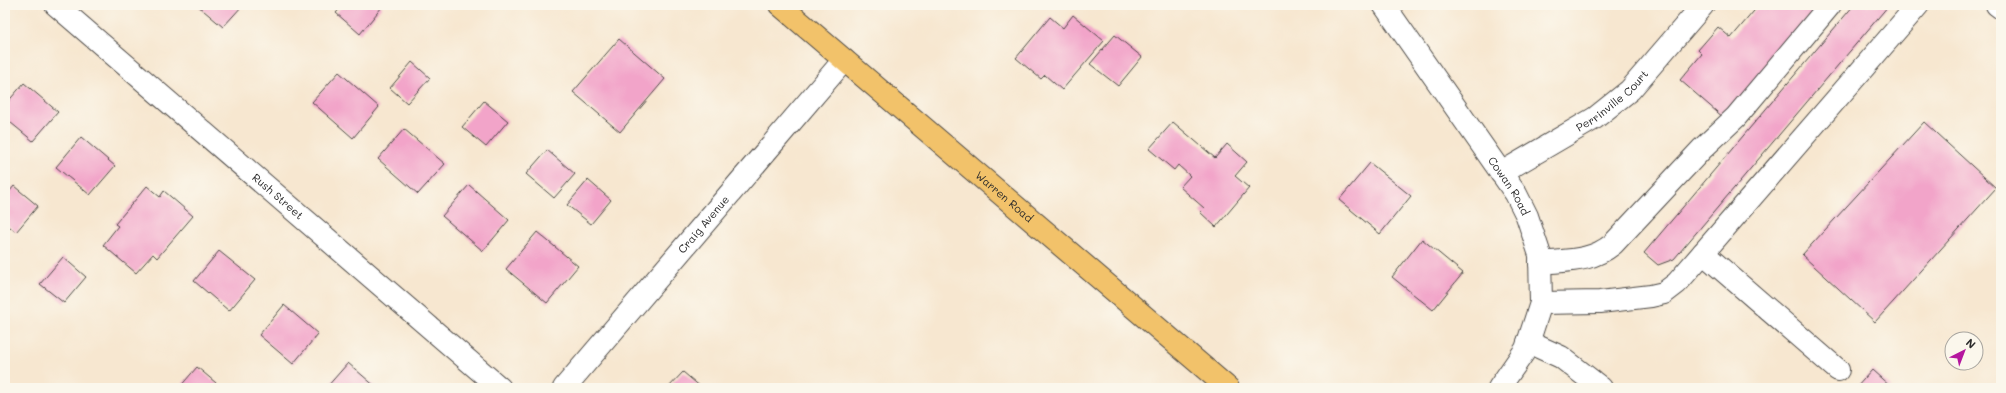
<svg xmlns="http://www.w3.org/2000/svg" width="2006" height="393" viewBox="0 0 2006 393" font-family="Mali,sans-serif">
<rect width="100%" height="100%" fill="#fbf7ec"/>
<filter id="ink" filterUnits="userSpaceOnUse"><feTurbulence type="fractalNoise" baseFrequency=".025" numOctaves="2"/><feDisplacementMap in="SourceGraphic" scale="8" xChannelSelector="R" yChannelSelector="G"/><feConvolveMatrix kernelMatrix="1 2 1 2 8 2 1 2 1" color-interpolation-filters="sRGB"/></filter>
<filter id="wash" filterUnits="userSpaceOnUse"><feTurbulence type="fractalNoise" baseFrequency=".012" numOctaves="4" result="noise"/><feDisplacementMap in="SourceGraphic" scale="16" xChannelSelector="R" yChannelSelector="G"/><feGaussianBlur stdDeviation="0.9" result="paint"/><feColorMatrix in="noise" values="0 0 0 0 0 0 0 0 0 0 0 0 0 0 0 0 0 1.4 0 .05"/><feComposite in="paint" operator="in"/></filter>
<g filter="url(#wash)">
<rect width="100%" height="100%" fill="#f7e7d0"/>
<g id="blocks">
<path fill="#f2a4c9" d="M197,5H243L223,27Z
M343,5H380L382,7L360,34L336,13Z
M1759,5H1820L1724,118L1680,80L1702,54L1698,50L1718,27L1731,38Z
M1854,5H1889L1674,259L1658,265L1644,253Z
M1073,15L1104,41L1062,90L1045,75L1041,79L1016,58L1050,17L1063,28Z
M1115,35L1142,57L1118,86L1090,64Z
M619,39L665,79L620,132L573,92Z
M412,62L430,78L407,103L390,88Z
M339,72L379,107L353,138L312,102Z
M24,83L58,112L33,141L5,118V105Z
M484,101L508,121L486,147L462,127Z
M1173,122L1215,158L1227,144L1247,162L1235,176L1249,188L1216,227L1200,212L1204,208L1180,187L1190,176L1178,165L1174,170L1149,149Z
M1924,122L1996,188L1875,322L1802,255Z
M404,129L445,164L418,194L378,159Z
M81,137L115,166L90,195L56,167Z
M547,150L575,174L554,198L526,174Z
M1370,163L1411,196L1380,234L1339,200Z
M588,180L611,200L591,224L567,205Z
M469,185L509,220L483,251L442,216Z
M14,186L38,206L16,232L5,223V197Z
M147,186L160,197L164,191L193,216L157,258L153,254L136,273L103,245L118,226L115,224Z
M537,232L578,266L547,303L506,269Z
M1422,239L1463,273L1433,310L1392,277Z
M219,251L255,280L229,311L194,281Z
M63,257L86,277L64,303L40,284Z
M284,305L318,334L293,364L259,335Z
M348,363L377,388H326Z
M197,367L222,388H179Z
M1872,370L1892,388H1856Z
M683,372L702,388H668Z"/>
</g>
</g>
<g filter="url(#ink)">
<use href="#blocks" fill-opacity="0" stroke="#4a4744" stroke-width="1"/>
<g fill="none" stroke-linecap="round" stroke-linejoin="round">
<defs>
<g id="minor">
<path id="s1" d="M56,5L500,388"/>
<path id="s2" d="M1384,5L1516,194L1527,216L1540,255L1541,303L1526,349L1499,388"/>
<path d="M1997,5L2001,8"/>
<path id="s3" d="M1501,173L1595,118L1630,90L1703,5"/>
<path d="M1703,253L1838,370"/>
<path d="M1540,263C1568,260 1591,262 1613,244L1702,149L1736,117L1830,5"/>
<path d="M1541,303L1600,302L1651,296L1664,293L1677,283L1918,5"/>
<path d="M1528,342L1561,357L1601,388"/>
<path id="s4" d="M564,388L844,60"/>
</g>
<g id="major">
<path id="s5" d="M780,5L1228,388"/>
</g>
</defs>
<use href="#minor" stroke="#4a4744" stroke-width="24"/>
<use href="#major" stroke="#4a4744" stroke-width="24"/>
<use href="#minor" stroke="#fff" stroke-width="22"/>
<use href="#major" stroke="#f2c26a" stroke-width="22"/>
</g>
</g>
<g text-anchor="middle" stroke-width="3" stroke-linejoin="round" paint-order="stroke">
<g font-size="11" fill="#2b2b2b" stroke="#fbf7ec">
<text dy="4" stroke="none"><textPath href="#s3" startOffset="133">Perrinville Court</textPath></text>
<text dy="4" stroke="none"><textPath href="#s2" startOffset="220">Cowan Road</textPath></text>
<text dy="4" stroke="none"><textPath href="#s1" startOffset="293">Rush Street</textPath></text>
<text dy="4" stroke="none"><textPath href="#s5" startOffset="295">Warren Road</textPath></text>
<text dy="4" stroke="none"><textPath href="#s4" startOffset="215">Craig Avenue</textPath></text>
</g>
</g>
<rect width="2006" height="393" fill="none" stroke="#fbf7ec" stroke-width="20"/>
<g transform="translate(1964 351) rotate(42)"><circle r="19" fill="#fbf7ec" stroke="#a8a59f"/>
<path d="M0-3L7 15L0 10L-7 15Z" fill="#b5179e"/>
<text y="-6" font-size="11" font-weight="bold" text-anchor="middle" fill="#2b2b2b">N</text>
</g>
</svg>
